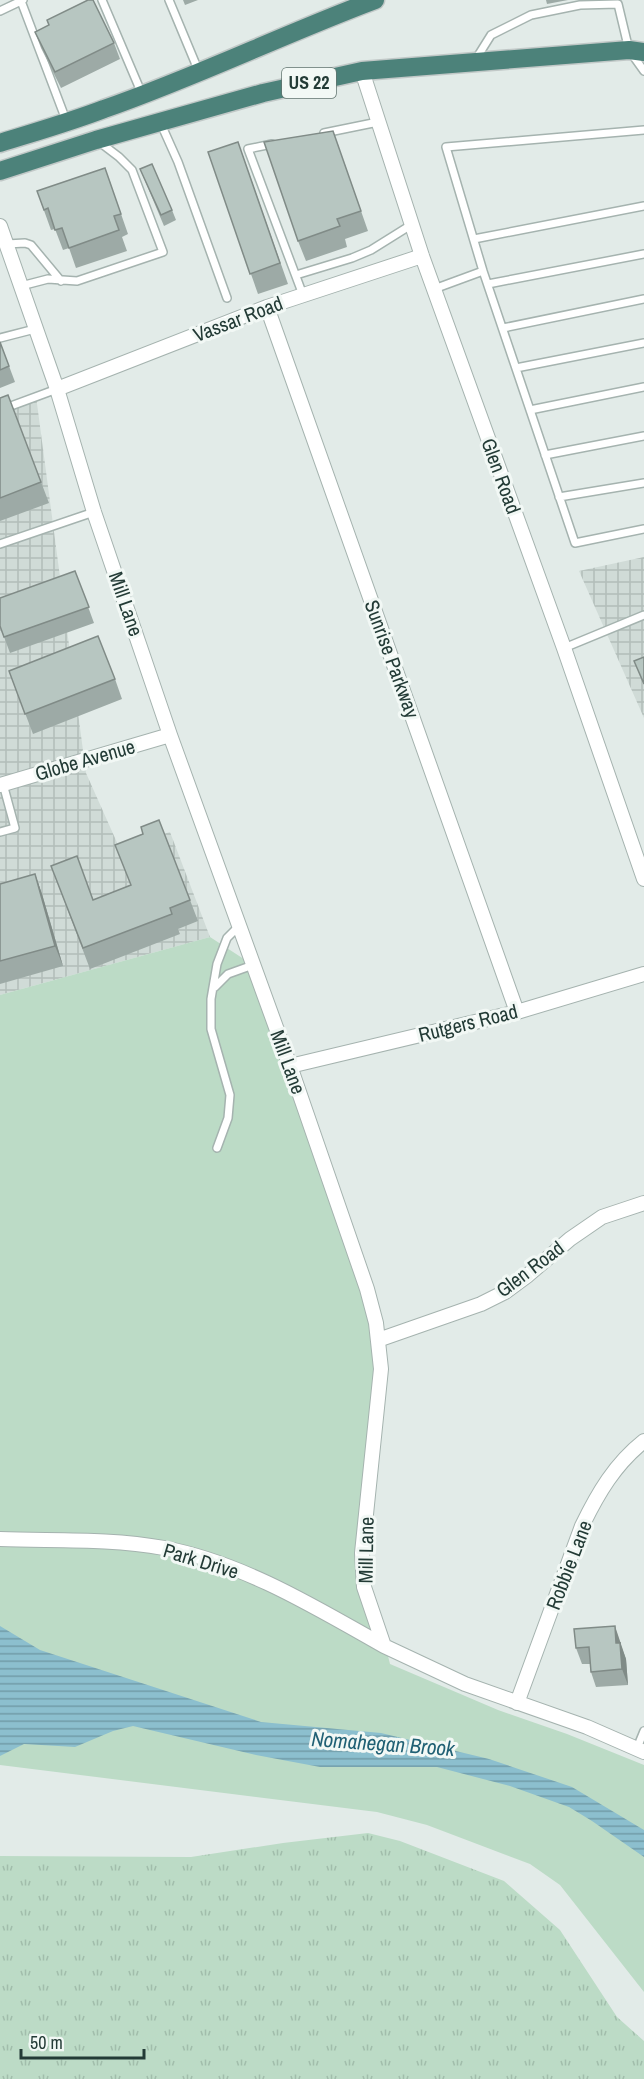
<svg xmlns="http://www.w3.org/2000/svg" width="644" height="2079" viewBox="0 0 644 2079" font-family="'Archivo Narrow',sans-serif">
<defs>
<pattern id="industrial-grid" width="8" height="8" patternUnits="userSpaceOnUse" patternTransform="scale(1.5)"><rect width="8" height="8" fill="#d0dbd7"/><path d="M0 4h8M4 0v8" fill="none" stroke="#b2bdb9"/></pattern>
<pattern id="grass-tufts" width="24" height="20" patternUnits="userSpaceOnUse" patternTransform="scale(1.5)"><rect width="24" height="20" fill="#bcdbc6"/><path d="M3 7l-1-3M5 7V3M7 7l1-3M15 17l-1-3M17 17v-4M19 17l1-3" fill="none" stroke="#a1bdab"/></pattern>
<pattern id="water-rules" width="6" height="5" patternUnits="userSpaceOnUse" patternTransform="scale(1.5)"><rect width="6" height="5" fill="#8cbfce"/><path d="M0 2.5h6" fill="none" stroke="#729ca8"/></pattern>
</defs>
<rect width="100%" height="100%" fill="#e2ebe8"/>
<path fill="url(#industrial-grid)" d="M36,396L86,773L119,847L170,832L210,937L0,995V408Z
M644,557V718L579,571Z"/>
<path fill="url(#grass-tufts)" d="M368,1833L400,1841L504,1881L560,1930L617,2017L644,2041V2079H0V1856L191,1857L283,1843Z"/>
<path fill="#bcdbc6" d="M210,937L253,965L367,1289L381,1369L362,1553L390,1664L498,1710L567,1734L644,1765V1992L560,1885L530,1864L427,1825L377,1812L0,1765V995Z"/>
<path fill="url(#water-rules)" d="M0,1626L40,1650L261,1722L381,1733L489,1759L572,1787L644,1830V1857L592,1821L569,1807L510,1786L437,1767H320L256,1755L133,1726L113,1731L75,1747L24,1744L0,1756Z"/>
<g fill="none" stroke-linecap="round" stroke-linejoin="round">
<defs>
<path id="service" d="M23,0L21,1L66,120
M102,0L142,94
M169,0L199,72
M0,11L21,1
M476,59L491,35L531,15L580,5L618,4L629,50L644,71
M161,124L178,162L227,298
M644,130L446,147L483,271L575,543L644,529
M324,133L378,122
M272,144L248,149L303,295
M474,239L644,206
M7,244L25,243L31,245L61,281
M296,275L352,258L371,250L411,225
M488,284L644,254
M21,286L48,279L77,281L163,252L132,170L119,157L98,141
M434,289L483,271
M503,328L644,299
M0,338L35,329
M516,368L644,343
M0,410L57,389
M530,410L644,387
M545,455L644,436
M559,497L644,483
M0,544L94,512
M564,648L644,615
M0,832L15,828L3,784
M215,987L228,974L253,965
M217,1148L228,1118L230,1095L211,1029V999L217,964L227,938L239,926
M637,1748L644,1731"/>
<path id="minor" d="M362,71L422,256L564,648L644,879
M0,226L57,389L94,512L170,735L290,1066L367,1289L376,1323L381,1369L362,1553L364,1587L384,1646L465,1684L587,1727L644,1752
M267,307L517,1012
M57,389L267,307L422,256
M0,785L170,735
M290,1066L517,1012L644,974
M378,1340L481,1304L505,1292L528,1275L570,1239L602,1217L644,1203
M0,1539C54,1541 110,1538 164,1548C243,1563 315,1607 384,1646
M517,1703L582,1526C598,1493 615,1464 644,1441"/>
<path id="trunk" d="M0,143C35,132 70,122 104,109C196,77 284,34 375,0
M0,171L96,140L263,93L362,71L629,50L644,52"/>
</defs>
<use href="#service" stroke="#a5b3af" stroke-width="10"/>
<use href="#minor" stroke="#a5b3af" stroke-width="16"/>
<use href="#trunk" stroke="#c1c8c7" stroke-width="21"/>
<use href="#service" stroke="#fff" stroke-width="7"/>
<use href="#minor" stroke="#fff" stroke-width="14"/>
<use href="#trunk" stroke="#4c827a" stroke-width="18"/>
</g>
<path fill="#9daaa6" d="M183,0H198L185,5Z
M546,0H568L547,4Z
M47,20L114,43L120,59L61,88L41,48L35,32L49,26Z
M333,131L368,231L345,239L347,247L306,261L298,241Z
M238,142L288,284L258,294L208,152Z
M105,168L128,234L122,237L127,251L76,268L69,248L63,250L55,229L51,230L37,191Z
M140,169L172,210L176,220L164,226Z
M0,342L15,382L0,388Z
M8,395L49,503L0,521V398Z
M75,571L94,623L10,653L0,626Z
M9,671L115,679L122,699L33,734Z
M115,845L190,900L198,921L178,929L180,934L90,969L51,866L93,900L131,885Z
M35,874L42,894L63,966L0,984V884Z
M621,1642V1646L626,1659L628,1685L596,1687L591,1672L590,1664H582L576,1648Z"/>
<path fill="#808b87" d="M35,874L42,894L63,966L55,946Z
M615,1626L626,1659L628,1685L622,1669L616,1643Z"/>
<path fill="#b7c6c1" stroke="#808b87" stroke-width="1.5" d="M88,0H93L114,43L55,72L35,32L49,25L47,20Z
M333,131L361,211L337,219L340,226L298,241L264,142Z
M238,142L280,263L250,274L208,152Z
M152,164L172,210L161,215L140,169Z
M105,168L121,214L114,216L119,230L69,248L62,228L55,230L48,208L44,210L37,191Z
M0,342L9,366L0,370Z
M8,395L41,482L0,498V398Z
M75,571L89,607L4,637L0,626V598Z
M98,636L115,679L25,714L9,671Z
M644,657V684L634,661Z
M159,820L190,900L170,908L172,914L83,948L51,866L77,856L93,900L131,885L115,845L143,834L141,827Z
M35,874L55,946L0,961V884Z
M615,1626L616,1643H620L622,1669L591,1672L589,1647L576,1648L574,1629Z"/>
<g text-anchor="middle" stroke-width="6" stroke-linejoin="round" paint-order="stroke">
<rect fill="#f2f8f5" stroke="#61746f" stroke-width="1.5" x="282" y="68" width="54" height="30" rx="4.5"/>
<g font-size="18" font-weight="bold" fill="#233b36">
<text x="309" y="89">US 22</text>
</g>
<g font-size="20" fill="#233b36" stroke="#f2f8f5">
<text transform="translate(238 319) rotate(-21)" y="7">Vassar Road</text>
<text transform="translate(501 476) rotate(70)" y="7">Glen Road</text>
<text transform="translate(126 604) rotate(71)" y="7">Mill Lane</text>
<text transform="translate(392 659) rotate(70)" y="7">Sunrise Parkway</text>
<text transform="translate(85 760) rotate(-16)" y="7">Globe Avenue</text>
<text transform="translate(468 1023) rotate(-14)" y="7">Rutgers Road</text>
<text transform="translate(288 1062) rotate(70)" y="7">Mill Lane</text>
<text transform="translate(530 1269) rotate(-37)" y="7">Glen Road</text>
<text transform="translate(366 1550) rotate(-89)" y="7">Mill Lane</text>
<text transform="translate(201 1561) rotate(17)" y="7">Park Drive</text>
<text transform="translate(569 1565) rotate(-69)" y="7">Robbie Lane</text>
</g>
<g font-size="21" font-style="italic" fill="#206074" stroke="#f2f8f5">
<text transform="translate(383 1744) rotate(4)" y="7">Nomahegan Brook</text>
</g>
</g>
<path d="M21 2049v9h123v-9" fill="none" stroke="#233b36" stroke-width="3"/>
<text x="30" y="2049" font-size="18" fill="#233b36" stroke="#f2f8f5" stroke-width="4.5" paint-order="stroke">50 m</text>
</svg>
